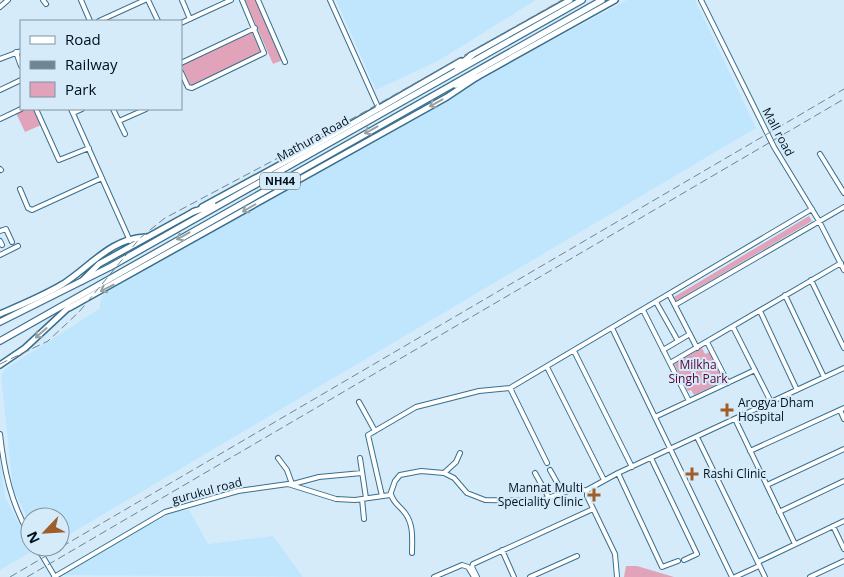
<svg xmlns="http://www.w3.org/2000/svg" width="844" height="577" viewBox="0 0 844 577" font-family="'Open Sans',sans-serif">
<rect width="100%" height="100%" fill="#d5ebfa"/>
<path fill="#c0e6fe" d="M336,0H536L438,61L376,90Z
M627,0H695L756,128L60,540V517H30V524L13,488L1,376L5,369L99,309L102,296L127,276L313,169Z
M0,459L5,497L33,551L0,570Z
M189,510L208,544L273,536L303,577L62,575L173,511Z"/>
<path fill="#e0a3b9" d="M245,0H255L283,60L273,64Z
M253,31L263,52L191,86L181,65Z
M26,109H34L41,125L25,132L16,113Z
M809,216L812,221L676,301L674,297Z
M702,348L705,354L710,352L724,381L694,395L691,390L688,391L674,364Z
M626,566H637L674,577H624Z"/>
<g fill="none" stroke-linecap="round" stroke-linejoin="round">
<defs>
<path id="minor" d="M43,0L46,4
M81,0L90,21
M148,0L158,21
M182,0L190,19
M258,0L285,62
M330,0L379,109
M701,0L774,147L819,221L844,270
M0,7L8,0
M99,21L145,0
M181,23L231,0
M16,52L21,66
M0,59L21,51
M181,63L255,28
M181,72L188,87L192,88L264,53L242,0
M0,90L21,80
M36,109L59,160L89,148
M71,109L130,241
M113,109L125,134
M73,113L82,109
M0,119L21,109
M119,121L146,109
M820,154L844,193
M0,169L1,170
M20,189L28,208L32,210L102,178
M0,231L6,229L12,242
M0,241L2,245
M0,255L18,246
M811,280L844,348
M669,294L697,348
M785,295L824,377
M656,302L678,341
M675,305L844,207
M643,310L689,401
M760,311L797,390
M733,327L771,402
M612,328L732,577
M707,342L728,383
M663,350L690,334
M574,351L632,467
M670,363L841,263
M547,367L604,480
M510,388L547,463
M359,402L375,431
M840,410L844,419
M655,417L755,370
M735,419L795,544
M0,434C4,471 11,503 30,536
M697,437L765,577
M750,451L844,408
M278,458L287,470L292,484
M360,458L366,498
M651,458L697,554L684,560
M550,470L563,493
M444,473L456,462L460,453
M535,473L549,498
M618,473L662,567L678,561
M293,484L319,477L362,473
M767,485L844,449
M391,494C393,503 400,506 405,513C414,525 412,539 412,553
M382,496L368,435L416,407L479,391L510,388L812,209
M362,499L364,519
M779,512L844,481
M833,526L844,549
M37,547L55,577
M502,550L514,577
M758,562L844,521
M54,577L165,512L238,491L288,484L336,499L355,500L390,495L395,481L400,475L421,471L444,473L454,478L467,493L485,500L539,501L577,488L587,491
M434,577L462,565L468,567L474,577
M477,577L472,567L473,564L593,509
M530,577L577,556
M617,577L615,554L587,496V490L618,473L844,368
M735,577L759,566
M810,577L844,561"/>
<path id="major" d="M470,56L570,0
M202,207L305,151L461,61
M82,281L99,264L195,211
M69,308L447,97L477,77L615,0
M0,314C21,305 43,296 63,284C91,266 110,239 145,237
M0,365L25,348L69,307"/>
<path id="highway" d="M457,67L472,55
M456,85L477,77
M193,212L213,205
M0,322L110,267L582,0
M0,341L602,0"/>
</defs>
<use href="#minor" stroke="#386f8e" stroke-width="6"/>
<use href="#major" stroke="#386f8e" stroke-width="8"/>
<use href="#highway" stroke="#386f8e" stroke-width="8"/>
<use href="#minor" stroke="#fff" stroke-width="4"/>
<use href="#major" stroke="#fff" stroke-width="5"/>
<use href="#highway" stroke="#fff" stroke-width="5.5"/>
<path stroke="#708491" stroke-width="1" stroke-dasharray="8 4" stroke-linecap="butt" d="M0,364L48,341L79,312L140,238L165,218L357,116L562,0
M10,577L844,89
M27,577L844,99"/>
</g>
<defs><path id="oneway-shaft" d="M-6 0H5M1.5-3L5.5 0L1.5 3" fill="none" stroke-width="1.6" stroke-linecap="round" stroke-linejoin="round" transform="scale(1.25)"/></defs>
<g stroke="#99a0a4">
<use href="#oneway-shaft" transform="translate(436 103) rotate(151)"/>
<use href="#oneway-shaft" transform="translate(371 130) rotate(151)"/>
<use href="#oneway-shaft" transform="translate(249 208) rotate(150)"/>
<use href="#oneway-shaft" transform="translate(183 236) rotate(151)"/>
<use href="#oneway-shaft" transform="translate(107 288) rotate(153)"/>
<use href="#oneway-shaft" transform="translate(41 333) rotate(139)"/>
</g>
<g fill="#9e5d29" stroke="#d5ebfa" stroke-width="2">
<path d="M724.5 402.5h5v5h5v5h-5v5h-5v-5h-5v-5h5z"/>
<path d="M689.5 466.5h5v5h5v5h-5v5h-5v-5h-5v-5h5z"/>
<path d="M591.5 487.5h5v5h5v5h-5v5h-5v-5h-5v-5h5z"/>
</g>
<g text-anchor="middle" stroke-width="4" stroke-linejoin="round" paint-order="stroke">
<rect fill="#d5ebfa" stroke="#40525f" stroke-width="1" x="260" y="172.5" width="40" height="17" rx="4"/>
<g font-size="11" font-weight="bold" fill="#00111c">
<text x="280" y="185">NH44</text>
</g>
<g font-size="12" fill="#00111c" stroke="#d5ebfa">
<text transform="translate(778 132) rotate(62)" y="4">Mall road</text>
<text transform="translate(313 139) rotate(-29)" y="4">Mathura Road</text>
<text transform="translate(207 491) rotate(-15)" y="4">gurukul road</text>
</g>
<g font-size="12" fill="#5c0033" stroke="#d5ebfa">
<text x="698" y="369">Milkha<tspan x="698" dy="14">Singh Park</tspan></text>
</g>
<g font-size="12" fill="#00111c" stroke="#d5ebfa" text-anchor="start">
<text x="738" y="407">Arogya Dham<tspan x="738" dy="14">Hospital</tspan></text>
<text x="703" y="478">Rashi Clinic</text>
<text x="583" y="492" text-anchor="end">Mannat Multi<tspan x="583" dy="14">Speciality Clinic</tspan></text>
</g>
</g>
<rect x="20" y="20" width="162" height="90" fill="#d5ebfa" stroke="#8094a1"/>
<rect x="30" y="36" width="25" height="8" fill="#ffffff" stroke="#8094a1"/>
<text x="65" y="45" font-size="15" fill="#00111c">Road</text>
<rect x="30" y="61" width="25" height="8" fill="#708491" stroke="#8094a1"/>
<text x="65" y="70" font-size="15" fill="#00111c">Railway</text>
<rect x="30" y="82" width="25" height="15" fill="#e0a3b9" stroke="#8094a1"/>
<text x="65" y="95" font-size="15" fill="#00111c">Park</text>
<g transform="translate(45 532) rotate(245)"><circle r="24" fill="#d5ebfa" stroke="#8094a1"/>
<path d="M0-4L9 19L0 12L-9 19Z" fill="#9e5d29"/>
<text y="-8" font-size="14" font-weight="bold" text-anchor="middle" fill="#00111c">N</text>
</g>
</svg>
